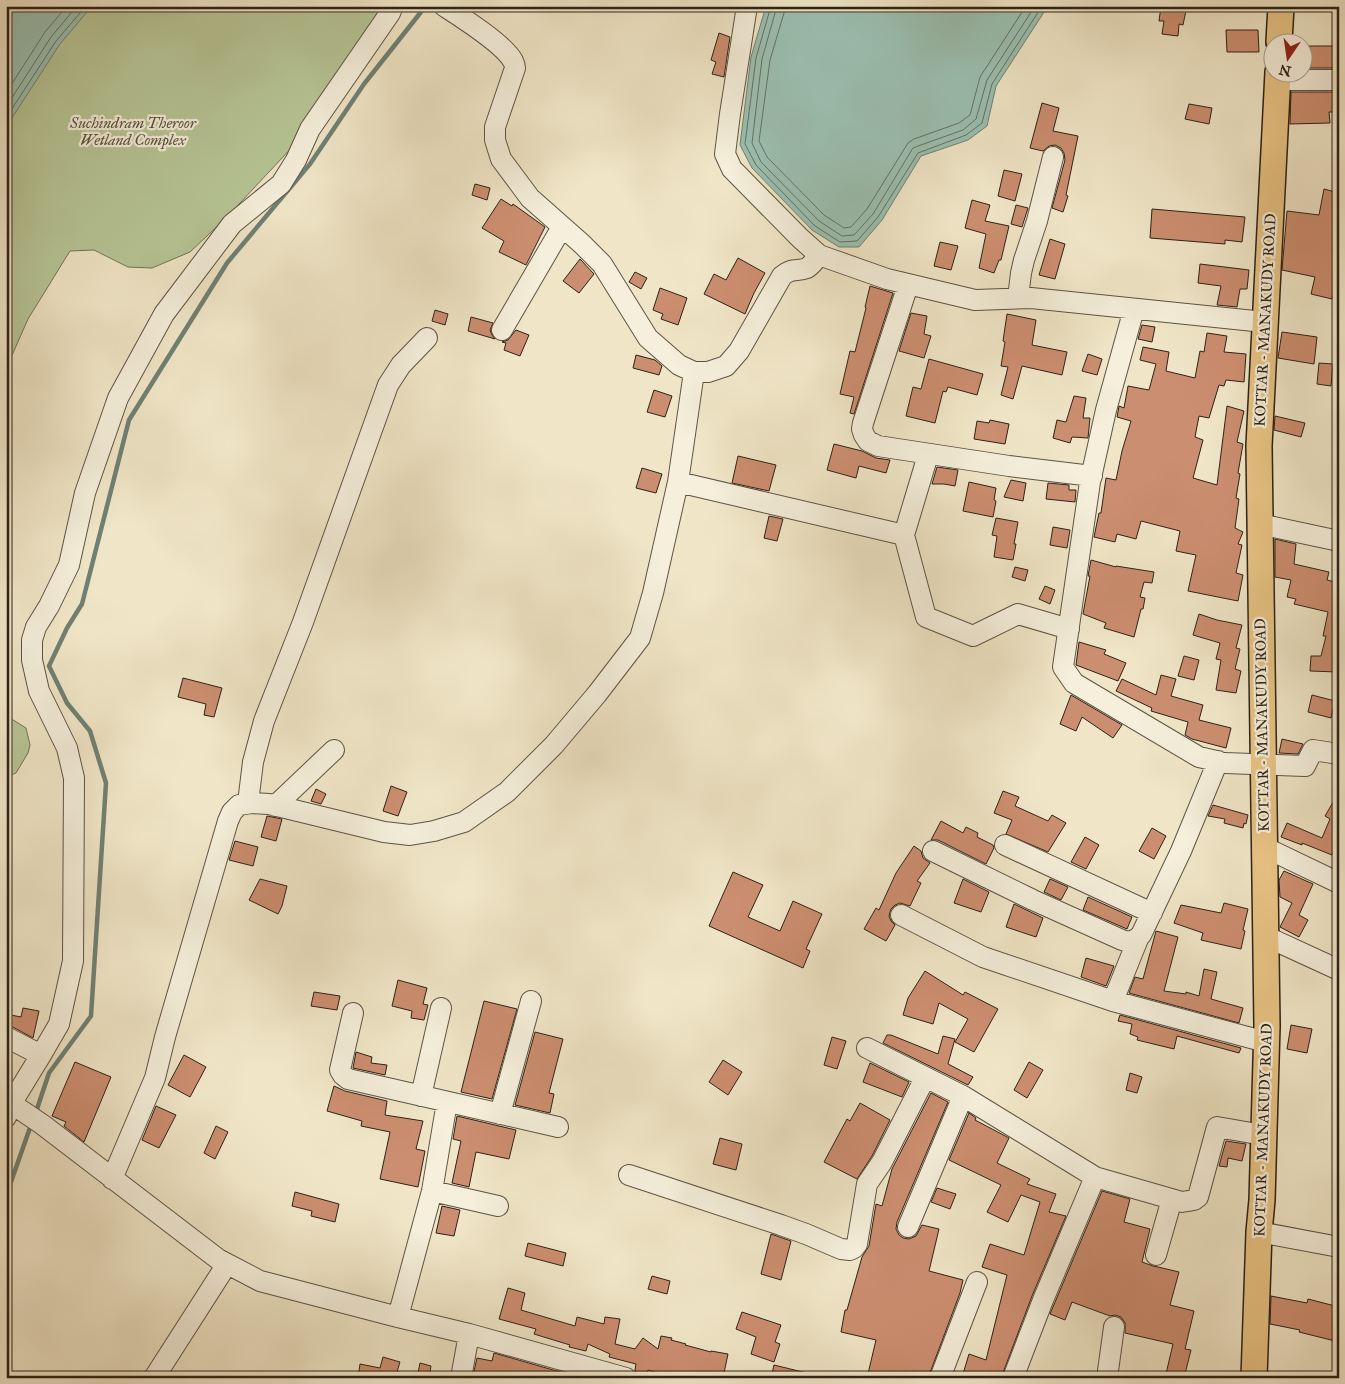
<svg xmlns="http://www.w3.org/2000/svg" width="1345" height="1384" viewBox="0 0 1345 1384" font-family="'IM FELL Great Primer',serif">
<rect width="100%" height="100%" fill="#f0e6c7"/>
<filter id="stains"><feTurbulence type="fractalNoise" baseFrequency=".004" numOctaves="4"/><feColorMatrix values="0 0 0 0 .2 0 0 0 0 .09 0 0 0 0 .02 0 0 0 .5 -.17"/></filter>
<radialGradient id="worn" r=".72"><stop offset=".6" stop-color="#630" stop-opacity="0"/><stop offset="1" stop-color="#630" stop-opacity=".3"/></radialGradient>
<path fill="#b7c697" stroke="#727458" d="M6,6H384L311,127L225,219L190,252L152,268L128,267L94,250L70,251L28,319L6,369Z
M10,718L26,728L30,745L28,753L16,773L6,777V719Z"/>
<path fill="#9bc0b1" stroke="#6f8174" d="M6,6H92L60,44L6,127Z
M766,6H1048L996,86L987,126L968,140L921,156L882,220L859,247H839L812,230L752,168L740,145L751,57Z"/>
<g fill="none" stroke-linecap="round" stroke-linejoin="round">
<path stroke="#647165" stroke-width="1" d="M771,6L756,58L745,144L756,165L815,226L840,242L857,241L878,217L918,153L966,135L982,123L992,84L1042,6
M777,6L762,59L752,143L761,162L819,221L842,236L854,235L873,214L913,148L918,146L963,130L976,119L987,80L1035,6
M785,6L784,13L770,60L759,141L767,157L824,215L844,228L851,227L867,209L908,143L914,139L959,123L970,115L980,77L1026,6
M6,93L45,32L67,6
M6,107L51,37L77,6
M6,118L56,41L86,6"/>
<path stroke="#6f8174" stroke-width="4.5" d="M36,1112L49,1073L91,1016L106,783L90,731L67,703L49,666L67,628L82,604L129,420L227,263L310,164L364,84L421,12L423,6
M6,1196L31,1125"/>
</g>
<path fill="#cc8e70" stroke="#2c2219" d="M1161,6H1187L1183,25L1179,24L1178,36L1162,34L1164,21H1159Z
M1226,30H1258L1259,52H1227Z
M719,33L730,37L724,77L712,74L716,62L711,60Z
M1302,46H1339V68H1302Z
M1291,92H1339V112H1329L1330,123L1290,124Z
M1042,103L1059,108L1053,131L1078,136L1066,195L1068,196L1063,212L1052,208L1065,160L1064,153L1061,148L1055,145L1049,146L1043,151L1030,148Z
M1189,104L1212,108L1209,124L1185,119Z
M1004,170L1022,174L1015,201L998,196Z
M475,184L490,188L487,200L472,195Z
M1324,189L1339,193V274L1332,299L1311,294L1315,277L1282,270L1287,211L1319,215Z
M501,199L512,206L513,204L545,227L526,265L499,252L504,241L482,228Z
M972,200L990,205L985,221L1009,226L1001,260H999L994,273L979,268L986,234L965,228Z
M1016,205L1028,208L1022,227L1011,224Z
M1152,209L1245,217L1242,242L1225,240V244L1150,238Z
M1050,239L1065,244L1055,279L1039,275Z
M940,242L958,246L951,270L934,266Z
M738,258L765,273L754,293L745,314L704,294L714,274L726,280Z
M580,259L594,274L579,293L563,281Z
M1200,264L1249,270L1247,289H1240L1237,307L1217,305L1221,286L1198,283Z
M635,272L647,278L641,289L629,282Z
M870,286L893,293L854,414L850,413L854,397L840,394L850,351L855,352L866,308L865,307Z
M660,288L687,298L678,325L661,319L663,314L653,310Z
M435,310L448,314L445,325L432,321Z
M911,313L927,316L924,334L931,336L924,358L899,351Z
M1007,314L1036,320L1032,345L1067,352L1062,375L1022,366L1013,399L1001,395L1008,367L1001,366L1005,342L1003,341Z
M471,317L493,323L490,330L492,335L495,339L468,331Z
M1142,325L1155,327L1152,342L1138,339Z
M516,330L529,335L520,356L504,350L506,343L502,342L508,340Z
M1282,332L1317,337L1314,364L1278,358Z
M1207,333L1227,336L1224,352L1246,354L1244,382L1226,380L1224,386L1219,385L1209,418L1199,416L1195,437L1203,440L1193,478L1217,485L1227,406L1244,411L1237,442L1243,444L1238,473L1240,474L1236,498L1239,499L1235,528L1243,532L1238,544L1242,545L1236,573L1243,575L1238,601L1188,591L1196,555L1176,551L1180,531L1141,521L1136,539L1117,534L1115,542L1094,537L1099,513H1101L1106,478L1116,480L1122,451L1131,421L1117,417L1119,406L1124,408L1128,386L1149,390L1156,364L1140,360L1143,347L1169,352L1166,371L1195,378L1200,351L1204,352Z
M1088,354L1102,359L1097,375L1082,371Z
M636,355L655,360L662,366L659,375L633,368Z
M929,359L983,374L977,395L948,387L946,392L943,391L935,423L906,416L913,387L921,389Z
M1319,363L1333,364L1331,386L1317,384Z
M654,390L672,396L665,417L647,412Z
M1074,396L1086,398L1083,418H1090L1088,438L1072,437L1070,443L1053,438L1057,420L1066,422Z
M1275,416L1305,423L1301,437L1274,430Z
M990,420L1009,424L1005,444L974,439L977,421L989,423Z
M834,444L862,451L876,458L890,460L886,473L859,466L856,478L827,470Z
M738,456L776,465L769,491L732,483Z
M937,467L958,470L955,486L944,484H932Z
M642,468L662,474L656,493L636,488Z
M1011,480L1026,483L1023,501L1004,497Z
M969,482L996,488L994,500L996,501L993,517L963,511Z
M1048,483L1069,485V490H1076L1075,502L1046,499Z
M769,516L783,519L777,541L764,538Z
M996,518L1018,522L1014,544H1016L1013,560L994,557L997,536L992,535Z
M1053,527L1070,530L1067,548L1050,545Z
M1275,539L1296,544L1294,564L1329,572L1327,580L1339,583L1338,672L1310,671L1311,656H1321L1326,636H1323L1328,612L1294,604L1296,599L1287,597L1291,580L1275,577Z
M1091,560L1116,567V566L1154,572L1152,583L1144,582L1140,597L1145,598L1143,609H1141L1134,637L1104,628L1106,623L1083,614L1090,576H1088Z
M1015,567L1028,570L1025,581L1012,577Z
M1045,586L1055,590L1050,604L1039,599Z
M1199,614L1217,620L1242,625L1236,648L1240,649L1235,669L1241,671L1236,693L1216,690L1221,660L1216,659L1220,643L1193,635Z
M1079,642L1106,650L1104,654L1126,663L1118,681L1076,665Z
M1184,656L1199,660L1194,680L1178,676Z
M1161,675L1176,679L1171,696L1203,705L1199,720L1231,728L1226,748L1192,739L1185,735L1188,722L1151,711L1152,708L1116,691L1122,679L1156,695Z
M183,678L222,688L214,717L204,715L206,704L178,697Z
M1071,695L1122,725L1113,738L1082,717L1076,731L1060,724Z
M1312,695L1335,701L1331,718L1308,712Z
M1282,739L1303,744L1298,754L1279,753Z
M391,786L407,792L398,816L383,811Z
M316,789L326,794L321,804L311,801Z
M1003,791L1019,797L1015,806L1048,821L1052,815L1066,823L1048,852L1006,834L1012,820L994,813Z
M1339,792V840L1332,855L1302,843V845L1281,837L1287,823L1322,838L1330,819L1325,816Z
M1213,805L1248,815L1246,824L1244,823L1243,828L1224,823L1225,819L1208,816Z
M267,816L282,819L276,841L261,837Z
M941,821L963,833L966,827L978,833L977,837L993,845L994,848L986,864L938,840H931Z
M1152,828L1166,836L1154,859L1139,851Z
M1085,837L1099,845L1086,869L1071,862Z
M235,841L258,847L253,866L229,860Z
M914,846L921,851L923,858L930,863L917,881L921,883L910,906L900,903L895,905L891,909L889,916L891,921L895,925L886,941L864,929L876,908L879,910L896,873Z
M1284,871L1313,884L1299,915L1308,920L1299,937L1280,927L1292,903L1280,897L1279,880Z
M733,872L763,885L748,917L780,931L793,901L822,914L806,949L810,951L803,968L709,926Z
M260,879L287,886L282,906L278,914L249,900Z
M963,879L989,892L981,912L954,903Z
M1050,879L1068,887L1061,900L1044,892Z
M1088,897L1132,917L1127,929L1083,910Z
M1224,903L1248,909L1243,930L1245,931L1241,949L1201,940L1203,933L1174,923L1181,905L1221,913Z
M1014,904L1043,918L1036,937L1006,927Z
M1156,931L1178,937L1164,991L1186,994V992L1199,996L1204,969L1217,972L1211,999L1243,1008L1239,1023L1129,993L1135,977L1143,979Z
M1086,958L1114,966L1106,986L1081,977Z
M925,971L963,995L965,992L998,1009L974,1052L955,1042L968,1019L939,1003L933,1024L903,1015L908,998Z
M398,980L427,988L423,1004L428,1005L424,1020L411,1018L412,1011L392,1006Z
M314,992L340,996L337,1010L311,1006Z
M484,1001L517,1009L492,1099L461,1092Z
M23,1008L39,1011L33,1038L11,1026L6,1025V1014L21,1017Z
M1120,1015L1241,1048L1239,1053L1177,1036L1174,1049L1137,1040L1138,1037L1130,1034L1132,1024L1118,1021Z
M1291,1025L1312,1029L1307,1053L1287,1049Z
M535,1032L563,1039L549,1093L554,1094L550,1113L515,1105Z
M887,1035H891L938,1054L943,1036L955,1039L948,1064L973,1077L968,1085L883,1043Z
M832,1037L846,1041L837,1069L824,1065Z
M356,1052L372,1057L371,1063L387,1065L385,1075L353,1068Z
M184,1055L206,1067L190,1097L168,1085Z
M723,1060L742,1072L728,1095L709,1082Z
M75,1062L111,1077L84,1142L64,1126L66,1122L52,1116Z
M1029,1062L1043,1070L1027,1098L1014,1090Z
M870,1063L909,1082L902,1097L863,1082Z
M1130,1073L1142,1077L1137,1093L1126,1090Z
M334,1086L345,1091L387,1101L385,1115L423,1121L416,1149L425,1151L418,1187L380,1179L390,1132L361,1126L362,1121L327,1111Z
M931,1093L948,1102L897,1222L896,1229L899,1235L903,1238L909,1239L916,1236L922,1225L939,1229L929,1271L963,1280L960,1293L928,1378H902L884,1373L882,1378H867L876,1340L841,1332L845,1310H847L862,1257L869,1246L876,1204L882,1206L892,1169Z
M860,1103L890,1120L872,1156L857,1179L824,1162L847,1119L850,1121Z
M156,1106L176,1115L159,1148L142,1140Z
M969,1113L976,1118L975,1120L1009,1138L997,1163L1030,1179L1027,1184L1056,1194L1049,1212L1066,1216L1032,1296L1001,1378H953L955,1372L963,1374L969,1354L986,1360L1007,1275L982,1267L990,1244L1024,1255L1040,1202L1021,1195L1008,1222L987,1212L1001,1185L949,1160Z
M457,1116L516,1130L509,1159L476,1152L469,1187L452,1183L461,1141L453,1139Z
M216,1126L228,1132L215,1159L204,1153Z
M720,1138L742,1144L736,1170L713,1164Z
M1226,1141L1246,1144L1242,1161L1228,1158L1227,1167L1219,1166Z
M937,1188L956,1194L950,1209L931,1202Z
M1102,1191L1130,1199L1124,1222L1150,1229L1142,1262L1153,1266L1158,1267L1179,1272L1170,1305L1194,1311L1185,1349L1191,1350L1184,1378H1165L1173,1344L1125,1333V1323L1121,1317L1115,1315L1110,1316L1072,1302L1065,1320L1050,1314Z
M295,1192L339,1204L335,1222L311,1216L312,1211L292,1206Z
M442,1206L460,1210L454,1236L436,1233Z
M771,1234L791,1241L781,1280L761,1274Z
M528,1243L566,1253L563,1266L525,1256Z
M652,1276L670,1281L667,1294L648,1289Z
M508,1288L525,1293L521,1310L575,1326L577,1317L604,1324L605,1317L620,1319L615,1344L635,1349L643,1338L658,1349L661,1336L672,1338L671,1340L686,1344L685,1345L711,1352V1351L728,1354L723,1378H676L648,1370L645,1377L637,1374L635,1370L636,1364L609,1357L610,1354L588,1344L586,1351L569,1347L570,1345L534,1334L536,1329L499,1319Z
M1271,1296L1307,1303L1308,1299L1339,1307V1342L1299,1332L1300,1330L1270,1324Z
M742,1312L781,1325L775,1342L780,1344L774,1362L751,1354L756,1337L736,1329Z
M494,1353L581,1378H525L509,1372L508,1378H484L473,1376L477,1358L492,1361Z
M383,1357L400,1362L397,1372H400V1378H358L360,1364L380,1368Z
M420,1363L431,1366L429,1378H417Z
M774,1365L811,1374L810,1378H771Z"/>
<g fill="none" stroke-linecap="round" stroke-linejoin="round">
<defs>
<path id="minor" d="M444,6C461,17 504,44 513,61C514,63 515,66 515,68L495,127V140L501,159L530,198L582,244L602,264L648,338L679,365L694,372H708L726,366L739,351L782,276C793,267 797,272 807,268C812,265 816,259 819,255
M747,6L730,114L725,154L732,169L800,238L819,255L887,279L975,300L1031,298L1264,322
M1277,80H1339
M908,285L863,423L862,429L864,435L868,441L878,446L1009,466L1092,476
M1018,298L1021,273L1024,260L1037,221L1053,157
M1134,309L1106,410L1090,482L1063,667L1074,683L1199,757L1225,763L1305,766L1313,750L1339,754
M502,330L562,227
M928,455L904,535L926,617L973,636L1018,614L1069,629
M678,482L904,535
M1259,524L1339,541
M248,803L253,762L264,721L303,622L388,385L401,365L427,338
M275,806L334,750
M1005,845L1152,913
M1264,847L1339,883
M933,851L1033,900L1122,940C1129,943 1135,941 1141,935L1181,851L1218,761
M901,915L983,957L1113,1001L1266,1042
M1265,936L1339,970
M1113,1001L1138,939
M353,1013L340,1070L343,1075L348,1079L558,1127
M6,1037L41,1055
M867,1048L963,1096L1095,1177L1182,1202L1194,1200L1198,1197L1217,1127L1263,1135
M421,1096L441,1008
M11,1104L24,1112L43,1125L218,1259L260,1281L398,1317L469,1334L626,1378
M500,1114L531,1001
M6,1117L11,1104L41,1055L59,1024L73,961L74,778L67,748L39,691L32,660V640L36,627L49,606L69,565L85,493L118,398L164,314L232,224L281,184L296,160L310,129L390,13L393,6
M629,1175L781,1225L806,1234L841,1249L850,1250L854,1248L857,1244L867,1184L882,1162L925,1078
M112,1179L155,1078L165,1037L228,821L232,812L239,805L252,803L269,804L384,832L410,835L434,831L464,822L507,792L554,745L597,694L640,638L653,593L678,482L694,372
M432,1191L498,1206
M908,1227L963,1096
M1259,1232L1339,1247
M1156,1255L1172,1199
M398,1317L432,1191L447,1102
M154,1378L227,1264
M461,1378L469,1334
M940,1378L977,1282
M1013,1378L1043,1300L1095,1177
M1107,1378L1114,1327"/>
<path id="major" d="M1279,42L1281,6
M1254,1378L1259,1232L1262,1200L1267,1026L1259,446L1278,72"/>
</defs>
<use href="#minor" stroke="#5d5344" stroke-width="22"/>
<use href="#major" stroke="#2c2219" stroke-width="28"/>
<use href="#minor" stroke="#f5efdb" stroke-width="20"/>
<use href="#major" stroke="#e8c384" stroke-width="25"/>
</g>
<g text-anchor="middle" stroke-width="4.5" stroke-linejoin="round" paint-order="stroke">
<g font-size="15" font-style="italic" fill="#56533f" stroke="#f5efdb">
<text x="133" y="128">Suchindram Theroor<tspan x="133" dy="17">Wetland Complex</tspan></text>
</g>
<g font-size="15" fill="#2c2219" stroke="#f5efdb">
<text transform="translate(1265 320) rotate(-87)" y="5">KOTTAR - MANAKUDY ROAD</text>
<text transform="translate(1262 725) rotate(-91)" y="5">KOTTAR - MANAKUDY ROAD</text>
<text transform="translate(1263 1130) rotate(-88)" y="5">KOTTAR - MANAKUDY ROAD</text>
</g>
</g>
<rect width="1345" height="1384" fill="none" stroke="#f0e6c7" stroke-width="25"/>
<rect x="8" y="8" width="1330" height="1369" fill="none" stroke="#2c2219" stroke-width="2.5"/>
<rect x="12" y="12" width="1320" height="1359" fill="none" stroke="#2c2219"/>
<g transform="translate(1288 58) rotate(193)"><circle r="24" fill="#f5efdb" stroke="#a59d8d"/>
<path d="M0-4L9 19L0 12L-9 19Z" fill="#8f2418"/>
<text y="-8" font-size="14" font-weight="bold" text-anchor="middle" fill="#2c2219">N</text>
</g>
<rect width="100%" height="100%" filter="url(#stains)"/>
<rect width="100%" height="100%" fill="url(#worn)"/>
</svg>
